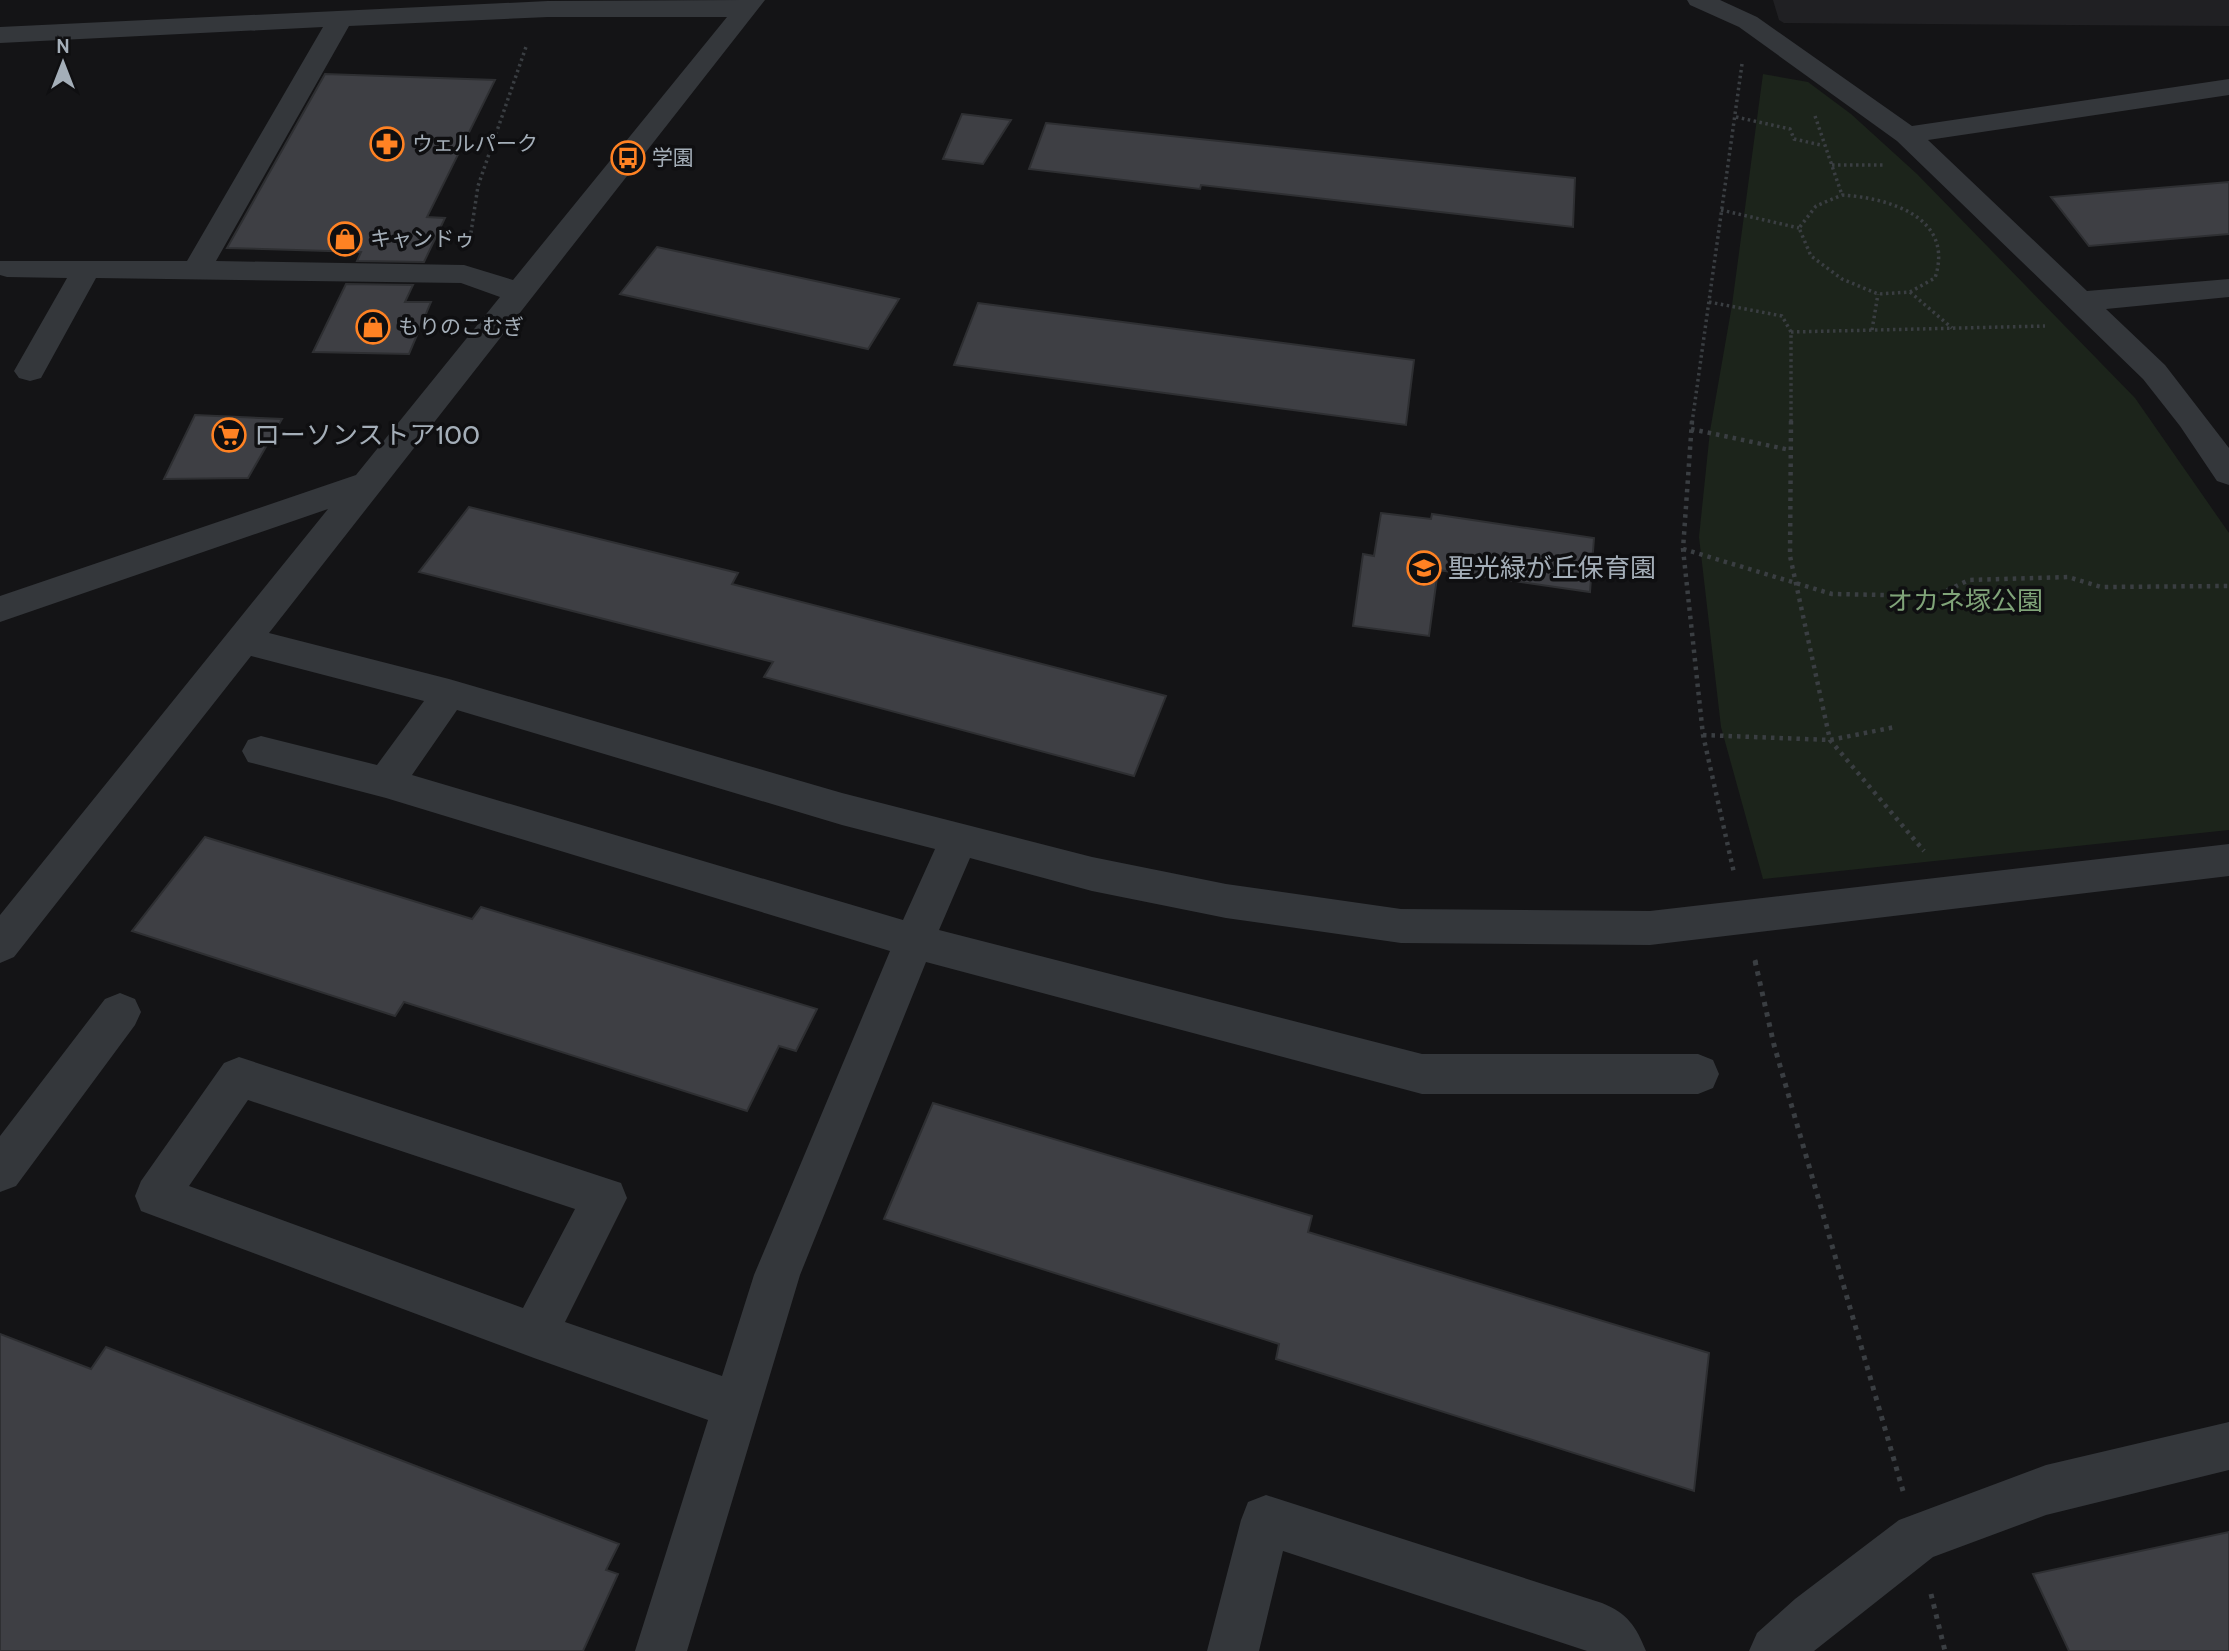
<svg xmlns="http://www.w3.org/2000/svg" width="2229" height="1651" viewBox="0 0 2229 1651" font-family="Cabin,'Noto Sans JP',sans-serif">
<rect width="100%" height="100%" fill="#141416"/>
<path fill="#202023" d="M1773,0H2229V26L1784,23L1779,20Z"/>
<path fill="#1c241b" d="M1763,74L1808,82L1851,114L1917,174L2135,398L2229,533V830L1763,879L1721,727L1699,537L1710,431L1732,305Z"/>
<path fill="#3e3f44" stroke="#2e2f32" stroke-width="2" d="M325,74L495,80L427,217L445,218L424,262L357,261L361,252L227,248Z
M962,114L1011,120L983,164L943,159Z
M1046,123L1575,178L1573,227L1201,185L1200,189L1029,169Z
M2229,182V234L2089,246L2051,197Z
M657,247L899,299L868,349L620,294Z
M346,284L413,285L405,302H431L409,354L313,352Z
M978,303L1414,360L1406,425L954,365Z
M195,415L282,419L248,478L164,479Z
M469,507L738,573L732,584L1166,696L1134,776L764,677L773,662L419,572Z
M1381,513L1431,519L1432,514L1594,538L1590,592L1438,570L1429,636L1353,626L1363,554L1374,556Z
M205,837L472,919L481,907L817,1009L796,1051L779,1046L747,1111L404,1002L395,1016L132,931Z
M933,1103L1312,1216L1308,1232L1709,1353L1694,1491L1276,1359L1279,1344L884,1219Z
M0,1334L91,1369L106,1347L619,1544L606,1570L618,1574L583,1651H0Z
M2229,1532V1651H2069L2033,1574Z"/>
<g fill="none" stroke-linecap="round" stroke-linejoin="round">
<path stroke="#3a3e42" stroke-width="3.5" stroke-dasharray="2.5 3.5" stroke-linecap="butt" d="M1815,116L1842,195
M1736,117L1790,129L1794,139L1821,145
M1832,165H1883
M1842,195C1889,198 1955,217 1935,278L1910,292L1878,294L1842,279L1811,256L1799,228L1816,206Z
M1721,210L1799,228
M470,239L478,186L527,44
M1910,292L1952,328
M1709,302L1782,316L1791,332V423
M1872,330L1878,294
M1791,332L2045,326
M1692,423L1742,64"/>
<path stroke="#3a3e42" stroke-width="4.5" stroke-dasharray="3.5 5" stroke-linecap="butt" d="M1692,421L1683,549L1703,735L1734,873
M1791,421L1790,556L1830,740L1924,851
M1691,429L1790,450
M1683,549L1832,594L1935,596L1969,580L2068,577L2101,587L2229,586
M1703,735L1830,740L1895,727
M1755,960L1756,963"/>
<path stroke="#3a3e42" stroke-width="5" stroke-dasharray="4.5 6" stroke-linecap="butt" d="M1755,961L1774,1045L1903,1491
M1931,1594L1945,1651"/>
<path fill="#34373b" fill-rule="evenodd" d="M740,0H765L269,633L449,679L842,793L1092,857L1226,884L1401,909L1650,911L2229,844V876L1650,945L1401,943L1226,918L1092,891L970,858L939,930L1422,1054H1698L1713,1060L1719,1074L1713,1088L1698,1094H1422L926,962L800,1275L687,1651H635L708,1420L534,1358L157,1217L141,1211L135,1196L141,1181L224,1063L239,1057L621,1183L627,1198L565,1322L722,1376L754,1275L890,951L386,798L248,762L242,751L248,740L261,736L377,765L424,701L251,656L14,957L0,963V915L328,509L0,622V596L356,475L500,297L461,283L96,278L41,378L30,381L19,378L14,371L67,278L7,277L0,275V261H187L323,27L0,43V27L548,1ZM548,17H727L513,280L464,265L216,261L349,26ZM457,710L842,825L935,849L903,920L412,775ZM248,1100L575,1209L523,1308L189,1186Z
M1687,0H1720L1757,17L1912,126L2229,79V95L1928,140L2087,291L2229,279V297L2106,309L2165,365L2229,448V485L2217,481L2180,426L2143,379L1897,141L1739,27L1690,5Z
M120,993L135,999L141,1012L135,1025L16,1186L0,1192V1136L105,999Z
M2229,1422V1470L2046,1515L1933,1557L1814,1651H1749L1757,1633L1795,1599L1899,1520L2046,1465Z
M1266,1495L1602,1603C1627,1613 1636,1626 1646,1651H1587L1283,1551L1259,1651H1207L1241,1520L1248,1502Z"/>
</g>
<defs>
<symbol id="pharmacy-ring" viewBox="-11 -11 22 22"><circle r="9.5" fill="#0f0f11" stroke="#ff8223" stroke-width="1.5"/><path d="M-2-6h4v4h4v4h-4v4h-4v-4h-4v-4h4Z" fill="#ff8223"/></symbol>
<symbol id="bus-ring" viewBox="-11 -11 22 22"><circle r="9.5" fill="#0f0f11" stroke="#ff8223" stroke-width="1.5"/><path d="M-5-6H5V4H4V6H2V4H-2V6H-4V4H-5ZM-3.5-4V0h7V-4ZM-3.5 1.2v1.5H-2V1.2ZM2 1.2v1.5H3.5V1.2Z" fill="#ff8223"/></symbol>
<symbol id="shop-ring" viewBox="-11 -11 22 22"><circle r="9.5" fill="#0f0f11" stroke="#ff8223" stroke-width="1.5"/><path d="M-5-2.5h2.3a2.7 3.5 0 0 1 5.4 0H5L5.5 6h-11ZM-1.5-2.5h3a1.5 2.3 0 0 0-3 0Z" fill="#ff8223"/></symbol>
<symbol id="supermarket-ring" viewBox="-11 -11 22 22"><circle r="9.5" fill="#0f0f11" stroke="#ff8223" stroke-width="1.5"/><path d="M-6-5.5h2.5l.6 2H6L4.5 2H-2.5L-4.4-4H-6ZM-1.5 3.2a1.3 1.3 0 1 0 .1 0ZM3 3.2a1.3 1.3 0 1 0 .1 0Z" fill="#ff8223"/></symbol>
<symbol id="school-ring" viewBox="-11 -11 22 22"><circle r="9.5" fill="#0f0f11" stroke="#ff8223" stroke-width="1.5"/><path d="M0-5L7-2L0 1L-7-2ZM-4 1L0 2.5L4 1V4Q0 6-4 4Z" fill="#ff8223"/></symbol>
</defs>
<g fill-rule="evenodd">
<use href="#pharmacy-ring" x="368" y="125" width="38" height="38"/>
<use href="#bus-ring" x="609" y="139" width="38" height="38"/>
<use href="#shop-ring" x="326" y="220" width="38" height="38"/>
<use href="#shop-ring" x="354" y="308" width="38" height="38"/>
<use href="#supermarket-ring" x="210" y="416" width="38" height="38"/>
<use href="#school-ring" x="1405" y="549" width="38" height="38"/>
</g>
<g text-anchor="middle" stroke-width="7" stroke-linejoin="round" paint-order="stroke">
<g font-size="21" fill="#a4aeb8" stroke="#0f0f11" text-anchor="start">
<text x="412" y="151">ウェルパーク</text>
<text x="652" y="165">学園</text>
<text x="370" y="246">キャンドゥ</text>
<text x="398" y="334">もりのこむぎ</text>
</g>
<g font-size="26" fill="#a4aeb8" stroke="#0f0f11" text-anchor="start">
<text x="254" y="444">ローソンストア100</text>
<text x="1448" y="577">聖光緑が丘保育園</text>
</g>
<g font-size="26" fill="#80a479" stroke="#0f0f11">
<text x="1965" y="610">オカネ塚公園</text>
</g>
</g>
<g transform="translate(63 63)" stroke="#0f0f11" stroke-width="5" paint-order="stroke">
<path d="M0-5L12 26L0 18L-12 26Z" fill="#a4aeb8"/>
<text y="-10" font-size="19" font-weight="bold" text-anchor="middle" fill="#a4aeb8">N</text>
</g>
</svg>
